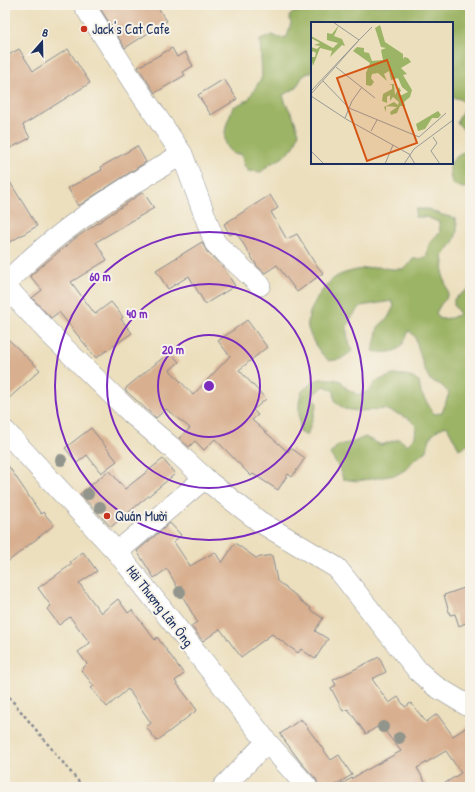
<svg xmlns="http://www.w3.org/2000/svg" width="475" height="792" viewBox="0 0 475 792" font-family="'Patrick Hand',sans-serif">
<rect width="100%" height="100%" fill="#f7f3e8"/>
<filter id="ink" filterUnits="userSpaceOnUse"><feTurbulence type="fractalNoise" baseFrequency=".025" numOctaves="2"/><feDisplacementMap in="SourceGraphic" scale="8" xChannelSelector="R" yChannelSelector="G"/><feConvolveMatrix kernelMatrix="1 2 1 2 8 2 1 2 1" color-interpolation-filters="sRGB"/></filter>
<filter id="wash" filterUnits="userSpaceOnUse"><feTurbulence type="fractalNoise" baseFrequency=".012" numOctaves="4" result="noise"/><feDisplacementMap in="SourceGraphic" scale="16" xChannelSelector="R" yChannelSelector="G"/><feGaussianBlur stdDeviation="0.9" result="paint"/><feColorMatrix in="noise" values="0 0 0 0 0 0 0 0 0 0 0 0 0 0 0 0 0 1.4 0 .05"/><feComposite in="paint" operator="in"/></filter>
<g filter="url(#wash)">
<rect width="100%" height="100%" fill="#ecdfbd"/>
<path fill="#9cb465" stroke="#5c7262" d="M302,5H470V138L457,122L466,105L460,99L452,97V23H312V73H308L302,77L296,88L283,95L286,104L293,116L299,133L294,147L282,158L270,164L261,172L248,171L244,165L241,154H233C231,151 227,147 226,144C222,132 229,118 233,107L248,100L262,77L260,40L272,35L279,38L287,37L291,23L289,17L292,13L303,10Z
M470,145V187L463,188L452,184L450,173V163H452V161C458,154 466,153 470,145Z
M416,209H428L442,215L455,218C461,234 453,244 442,256L444,261L443,275L448,292L446,299L441,304L436,313L440,319L451,318L460,314L454,306V299L470,288V313L468,315L466,328L470,340V443L459,449L447,426C433,430 429,436 427,451L414,460L405,470L396,475L357,481L343,479L340,469L330,454L338,445L354,442L365,437L381,445L399,439L407,445L415,437L416,426L408,418L385,409L359,411L344,409L335,401L334,391L325,386L313,394L317,404L307,436L300,432C300,420 297,406 301,394C302,391 304,389 307,387C318,376 326,378 341,381L346,388L358,395L369,391L376,381L393,375H406L419,381L421,393L434,414L442,413L449,393L441,385L430,380L424,368L415,337L409,330C407,335 405,341 402,345C396,354 382,353 373,351L378,327L388,318L394,306L392,301L361,306C344,326 344,327 352,351L341,359L329,361C319,352 312,342 308,328C305,313 323,285 336,277C343,272 369,267 378,267C385,268 394,270 402,269C408,267 410,263 413,259H419L427,256C427,244 431,239 440,233L439,222L426,217H415Z"/>
<g id="blocks">
<path fill="#d8af8f" d="M98,5H156L167,21L125,48Z
M172,48L177,57L185,52L193,66L183,72L185,75L155,93L138,67Z
M19,49L33,71L68,49L90,83L23,125L30,138L5,151V57Z
M224,79L237,99L211,115L198,95Z
M137,146L146,162L78,206L68,188L102,170L101,167Z
M5,174L37,226L5,245Z
M143,192L154,208L96,242L107,260L71,282L95,314L111,302L123,317L121,319L132,333L96,358L59,312L51,318L32,298L42,290L30,276L74,239Z
M270,195L278,208L271,212L286,238L287,239L297,234L314,262L323,273L297,292L277,265L265,273L257,266L236,232L230,235L224,224Z
M202,242L207,252L223,267L235,286L205,304L189,276L168,289L156,270Z
M247,320L267,347L239,370L266,399L253,410L258,415L252,420L288,452L291,448L305,458L292,477L288,474L278,490L253,474L251,476L215,439L204,450L195,441L189,447L179,438L190,428L166,409L156,418L125,390L127,387L170,352L179,362L170,370L193,395L230,356L218,341Z
M5,336L40,370L5,402Z
M91,428L117,461L101,473L87,455L77,463L65,448Z
M163,459L175,474L111,527L80,494L109,470L125,489Z
M5,461L41,514L43,512L54,525L5,564Z
M170,523L181,535L174,542L190,566L215,552L222,563L235,543L256,558L272,555L277,581L299,598V600L311,608L310,610L323,618L315,631L328,639L315,659L301,649L298,653L272,634L241,657L220,629L203,641L191,626L197,622L196,620L167,569L154,578L137,551Z
M83,552L97,571L79,583L101,613L118,599L128,613L132,610L155,640L157,637L184,674L175,681L197,710L157,741L146,727L151,723L128,689L107,707L91,688L94,686L81,670L87,664L78,652L90,643L70,617L59,625L47,609L51,606L38,588L72,564L70,562Z
M470,586V621L459,626L455,614L450,615L444,595Z
M379,657L386,672L372,679L389,703L398,697L405,707L411,703L426,722L437,714L453,736L470,725V787L468,784L464,787H439L461,773L446,751L417,768L428,787H336L401,751L380,725L366,734L348,709L343,711L331,688L336,685L333,680Z
M301,719L331,760L339,755L352,775L331,787H319L316,779L299,760L280,734Z"/>
</g>
</g>
<g filter="url(#ink)">
<use href="#blocks" fill-opacity="0" stroke="#84878e" stroke-width="1"/>
<g fill="none" stroke-linecap="round" stroke-linejoin="round">
<defs>
<path id="minor" d="M84,5L133,82L182,154L215,243L260,285
M5,284C56,230 119,192 182,154
M5,286L50,334L131,413L171,447L210,483L260,522L337,568L418,671L435,686L470,707
M5,431L117,552L267,742L307,787
M117,552L205,478
M223,787L267,742"/>
</defs>
<use href="#minor" stroke="#84878e" stroke-width="22"/>
<path stroke="#84878e" stroke-width="2.5" stroke-dasharray="3 3" stroke-linecap="butt" d="M5,692L83,787"/>
<use href="#minor" stroke="#fff" stroke-width="21"/>
</g>
<g fill="#91958c">
<circle cx="61" cy="460" r="6"/>
<circle cx="88" cy="494" r="6"/>
<circle cx="100" cy="507" r="6"/>
<circle cx="180" cy="592" r="6"/>
<circle cx="383" cy="727" r="6"/>
<circle cx="399" cy="738" r="6"/>
</g>
</g>
<g fill="none" stroke="#7b2cbf" stroke-width="2">
<circle cx="209" cy="386" r="51"/>
<circle cx="209" cy="386" r="102"/>
<circle cx="209" cy="386" r="154"/>
</g>
<g fill="#c8321e" stroke="#f7f3e8" stroke-width="1.5">
<circle cx="84" cy="29" r="4"/>
<circle cx="107" cy="516" r="4"/>
</g>
<g text-anchor="middle" stroke-width="4" stroke-linejoin="round" paint-order="stroke">
<g font-size="14" fill="#1b2f5e" stroke="#f7f3e8" text-anchor="start">
<text x="92" y="34">Jack's Cat Cafe</text>
<text x="115" y="521">Quán Mười</text>
</g>
<g font-size="14" fill="#1b2f5e" stroke="#f7f3e8">
<text transform="translate(160 606) rotate(52)" y="5">Hải Thượng Lãn Ông</text>
</g>
</g>
<g transform="translate(311 22)">
<rect width="142" height="142" fill="#ecdfbd"/>
<path d="M28,3L23,14L31,17L34,24L31,23L19,35L21,29L9,26L2,44L0,35H4L5,31L2,29L0,32V25L6,27L9,24L3,23L9,21L0,16V14L22,26L27,21L16,18V11L21,12ZM69,3L74,20L92,32V38L93,35L97,36L100,40L90,46L96,52L92,53L101,68L99,75L93,80L94,84H89L86,91L80,93L79,90L86,85L75,84V90L73,85L83,80L87,83L88,80L82,75L79,79V73L76,75V81L71,79L72,72L81,67V63L78,62H83L84,73L88,65L90,69L87,71L89,74L97,70L91,65L87,56L80,58L78,49L73,52L76,59L67,51L61,52L60,56L63,60L60,64L55,63V51L59,41L42,29L46,25L53,26V30L58,31L61,39L72,38L70,28L75,26L70,25L64,6ZM127,89L130,93L127,96H121L114,107L107,109L105,102Z" fill="#9cb465"/>
<path fill="none" stroke="#989997" stroke-width="1" d="M22,0L48,18L61,5M25,45L64,76M12,59L38,86L108,115L135,91M0,69L48,18L0,72M0,74L35,97L98,132L104,142M34,96L41,79L51,65M60,109L66,98M122,115L126,121L120,129L129,142M1,130L13,142M74,142L82,123M93,142L103,127L142,98"/>
<path fill="#d45514" fill-opacity="0.15" stroke="#d45514" stroke-width="2" d="M76,38L106,121L56,139L26,56Z"/>
<rect width="142" height="142" fill="none" stroke="#1b2f5e" stroke-width="2"/>
</g>
<circle cx="209" cy="386" r="6" fill="#7b2cbf" stroke="#f7f3e8" stroke-width="2"/>
<g font-size="12" text-anchor="middle" font-weight="bold" fill="#7b2cbf" stroke="#f7f3e8" stroke-width="4" stroke-linejoin="round" paint-order="stroke">
<text x="100" y="281">60 m</text>
<text x="137" y="318">40 m</text>
<text x="173" y="354">20 m</text>
</g>
<rect width="475" height="792" fill="none" stroke="#f7f3e8" stroke-width="20"/>
<g transform="translate(42 42) rotate(20)" stroke="#f7f3e8" stroke-width="3" paint-order="stroke">
<path d="M0-3L7 15L0 10L-7 15Z" fill="#1b2f5e"/>
<text y="-6" font-size="11" font-weight="bold" text-anchor="middle" fill="#1b2f5e">B</text>
</g>
</svg>
